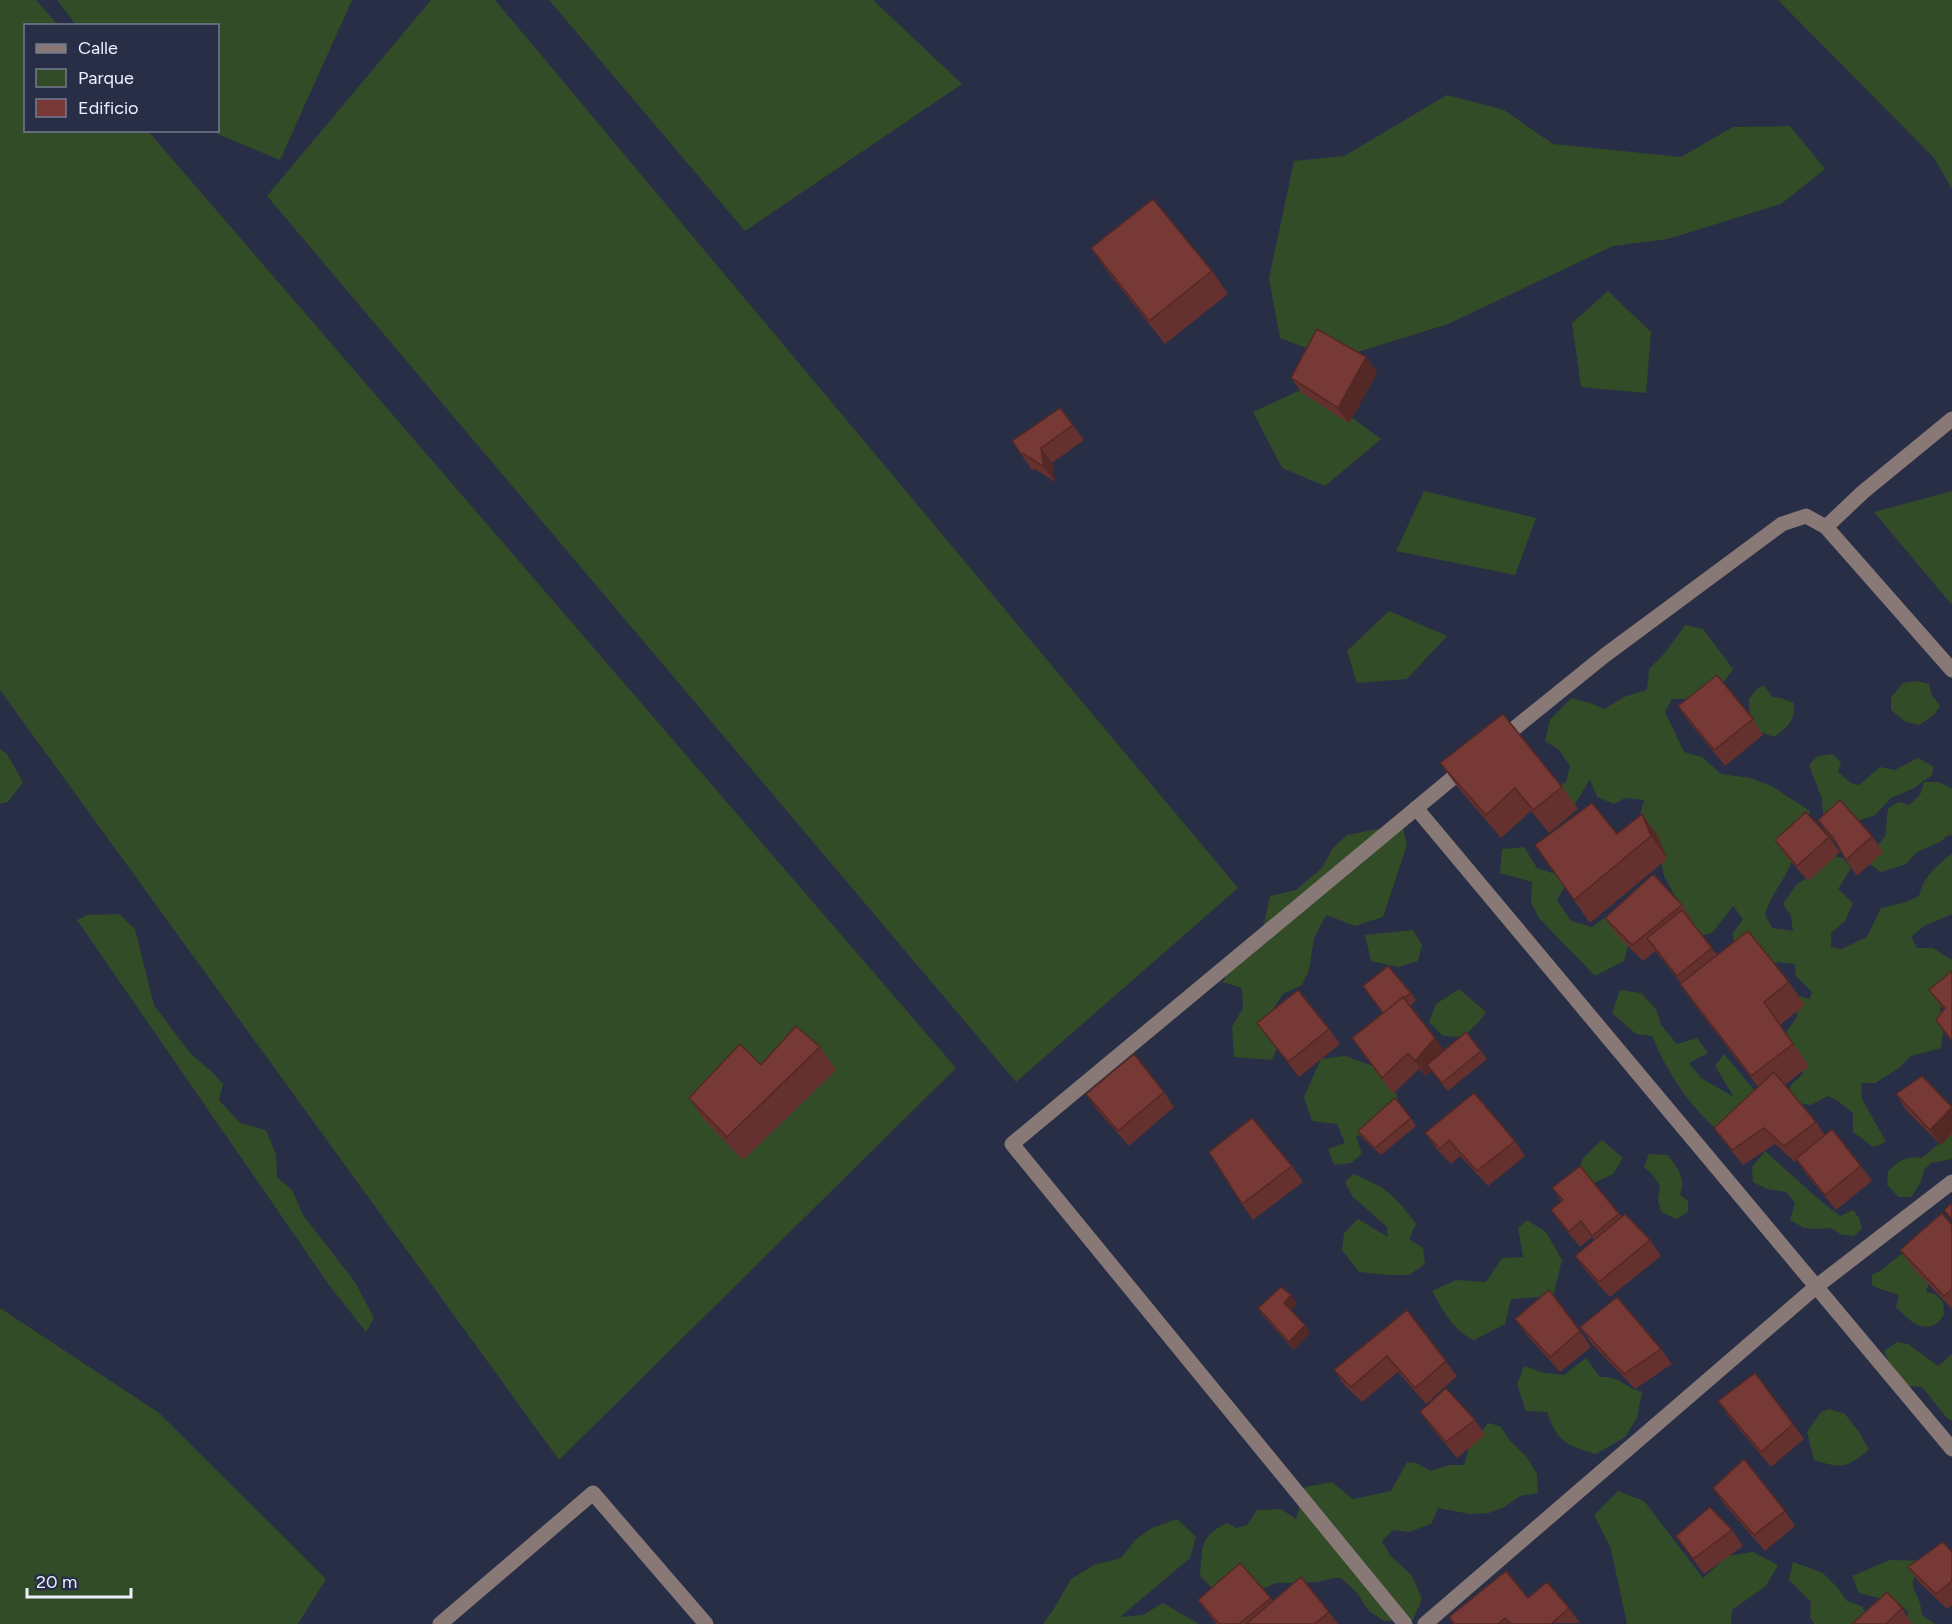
<svg xmlns="http://www.w3.org/2000/svg" width="1952" height="1624" viewBox="0 0 1952 1624" font-family="Figtree,sans-serif">
<rect width="100%" height="100%" fill="#272e45"/>
<path fill="#334c28" d="M0,0H36L58,25L26,26V130L148,131L956,1068L559,1460L0,690Z
M57,0H352L280,160L210,131L218,130V26L76,25Z
M431,0H495L1238,888L1016,1082L267,196Z
M549,0H873L962,84L745,231Z
M1778,0H1952V189L1934,158Z
M1447,95L1504,110L1553,144L1681,157L1733,127L1790,126L1825,169L1781,204L1668,239L1613,246L1448,324L1335,359L1280,338L1269,279L1294,161L1344,156Z
M1608,291L1651,332L1646,393L1581,387L1572,323Z
M1309,386L1381,439L1325,486L1282,468L1253,412Z
M1424,491L1536,518L1515,575L1396,551Z
M1952,491V605L1874,512Z
M1389,611L1447,636L1407,679L1357,683L1347,651Z
M1685,625L1703,629L1733,669L1718,690L1695,706L1687,699H1672L1665,712L1684,752L1702,757L1721,774L1751,778L1773,787L1810,811C1803,834 1794,860 1782,881C1775,892 1769,901 1765,914L1772,928L1793,931L1791,916L1783,904L1796,885L1813,874L1835,856L1844,859L1851,868L1838,889L1853,903L1845,921L1831,933V947L1841,949L1867,937L1881,908L1906,902L1919,896C1925,874 1935,868 1952,853V914L1924,926L1911,937L1917,948H1933L1952,960V998L1940,1008L1944,1027L1941,1048L1911,1056L1899,1068L1875,1083H1861L1862,1099L1886,1142L1873,1147L1853,1132V1113L1838,1101L1828,1096L1811,1105L1796,1103L1783,1106L1791,1085L1803,1074C1802,1059 1792,1046 1786,1032L1797,1017L1796,1009L1799,996L1810,999L1812,992L1796,976L1795,964L1778,962L1757,970L1734,951L1733,933L1743,919L1733,906L1712,933L1690,937L1679,903L1664,876L1661,860L1638,822L1644,800L1625,798L1614,804L1597,797L1590,779L1574,806L1557,787L1566,782L1570,766L1559,750L1545,741L1550,720L1571,698L1587,702L1604,709L1624,697L1647,690L1649,669L1665,653Z
M1916,681L1929,684L1932,695L1940,706L1934,715L1919,725L1906,722L1891,710V697L1903,683Z
M1764,685L1772,697L1781,698L1794,703C1795,722 1788,726 1774,737L1750,728L1749,699L1757,689Z
M0,749L7,754L23,782L8,802L0,804Z
M1832,754L1841,762L1838,772L1851,783L1859,785L1880,767L1895,770L1918,758L1933,766L1932,775L1914,788L1891,798L1875,815L1851,823L1830,819L1823,814L1822,799L1809,765L1818,756Z
M1924,782H1939L1952,789V835L1947,836L1940,842L1917,852L1906,864L1881,872L1865,861L1885,836L1888,808L1899,802L1909,805L1920,795Z
M1402,824L1407,845L1383,917L1355,926L1326,915L1314,938L1309,970L1302,985L1283,994L1267,1019L1280,1041L1272,1060L1234,1057L1232,1027L1243,1008L1242,988L1223,982L1235,959L1251,952L1264,924L1270,896L1296,890L1322,868L1333,848L1347,835Z
M1524,847L1537,868L1555,874L1565,886L1557,900L1571,921L1592,927L1605,917L1620,922L1622,935L1628,946L1624,961L1595,976L1539,918L1531,903L1532,882L1500,873L1502,849Z
M119,914L135,929L154,1005L190,1053L212,1072L223,1084L219,1100L240,1123L266,1130L276,1154L277,1177L292,1190L303,1215L355,1282L374,1318L366,1332L329,1285L77,920L87,915Z
M1413,930L1422,945L1418,961L1398,967L1371,961L1365,935Z
M1459,989L1486,1012L1478,1023L1463,1037L1443,1036L1429,1022L1436,1004Z
M1620,990L1641,993L1656,1009L1661,1025L1677,1044L1697,1038L1708,1053L1689,1063L1701,1078L1734,1097L1715,1066L1724,1054L1755,1091L1715,1128C1686,1102 1667,1071 1652,1036L1636,1034L1612,1013Z
M1345,1056L1376,1067L1397,1095V1110L1366,1135L1356,1136L1362,1154L1351,1163L1334,1165L1328,1149L1345,1143L1337,1124L1312,1121L1304,1097L1321,1059Z
M1952,1131V1159L1931,1163L1924,1170L1921,1182L1911,1197H1899L1887,1185L1888,1171C1899,1161 1905,1156 1921,1158C1933,1151 1941,1140 1952,1131Z
M1602,1140L1623,1158L1613,1174L1590,1185L1579,1170L1583,1158Z
M1765,1151L1822,1202L1840,1216L1853,1210L1859,1218L1862,1229L1854,1236L1842,1235L1831,1228L1815,1229L1804,1228L1790,1220L1795,1203L1786,1192L1767,1189L1753,1182L1752,1167Z
M1649,1154L1668,1155C1678,1169 1686,1177 1680,1195L1688,1201V1212L1677,1219L1661,1212L1658,1200L1660,1186L1652,1174L1644,1167Z
M1353,1174C1387,1188 1394,1194 1416,1224L1409,1239L1423,1248L1425,1264L1409,1275H1389L1359,1272L1342,1250L1344,1233L1358,1219L1388,1237L1387,1227L1352,1196L1345,1182Z
M1527,1220L1546,1232L1562,1260L1553,1296L1511,1299L1505,1324L1474,1340C1453,1331 1443,1310 1432,1291L1456,1280L1486,1282L1502,1258L1523,1257L1518,1228Z
M1908,1250L1929,1283L1926,1292L1935,1294L1943,1302L1944,1315C1942,1318 1938,1323 1934,1325C1919,1332 1905,1316 1896,1307L1899,1296C1890,1290 1881,1291 1872,1285V1275C1886,1269 1895,1257 1908,1250Z
M0,1308L159,1413L326,1579L298,1624H0Z
M1897,1342L1908,1344L1938,1366L1952,1354V1421L1946,1417L1922,1387L1907,1386L1891,1368L1884,1351Z
M1586,1358L1600,1377C1620,1376 1624,1387 1642,1392L1637,1418L1625,1437L1596,1454C1566,1445 1558,1443 1547,1412L1526,1411L1517,1384L1524,1366L1544,1373L1564,1375Z
M1829,1409L1845,1414L1859,1432L1869,1450C1846,1468 1842,1469 1814,1460L1807,1432L1821,1412Z
M1488,1423L1500,1426L1511,1442L1526,1456L1537,1474L1538,1493L1520,1496L1504,1507L1489,1513L1470,1514L1438,1508L1431,1524L1409,1532L1393,1530L1382,1541L1390,1555L1412,1576L1422,1599L1413,1620L1384,1621L1369,1611L1357,1593L1341,1578H1333L1318,1582L1276,1583L1261,1590L1212,1588L1200,1576C1203,1548 1198,1537 1227,1523L1236,1528L1247,1525L1257,1510L1281,1509L1296,1519L1305,1487L1332,1482L1353,1499L1391,1491L1407,1462L1416,1463L1431,1471L1449,1465H1464L1469,1448Z
M1618,1491L1644,1501L1703,1578L1728,1556L1753,1552L1778,1565L1766,1586L1732,1610L1731,1624H1627L1611,1549L1594,1515Z
M1177,1519L1196,1537L1190,1558L1120,1617L1143,1615L1163,1603L1199,1624H1043L1055,1607L1071,1579L1094,1565L1121,1558L1136,1539L1152,1528Z
M1890,1560L1926,1561C1900,1591 1920,1585 1922,1615L1935,1624H1907L1908,1612L1899,1603L1859,1593L1852,1576Z
M1793,1562L1823,1573L1836,1586L1847,1601L1863,1607L1869,1624H1814L1810,1617L1811,1602L1789,1580Z"/>
<g fill="none" stroke-linecap="round" stroke-linejoin="round">
<path stroke="#887977" stroke-width="15" d="M1826,527L1863,492L1952,419
M1500,740L1604,656L1782,524L1806,516L1826,527L1952,670
M1416,808L1952,1449
M440,1624L593,1493L706,1624
M1405,1624L1012,1144L1467,766
M1425,1624L1817,1286L1952,1182"/>
</g>
<path fill="#65312e" d="M1091,248L1212,271L1228,294L1165,344L1107,271Z
M1366,357L1377,373L1349,423L1302,393L1291,378Z
M1073,425L1084,440L1052,463L1055,482L1035,469L1032,470L1012,441Z
M1678,706L1753,719L1763,735L1725,766L1689,722Z
M1440,763L1562,787L1578,809L1549,833L1531,811L1501,838L1456,785Z
M1642,814L1658,836L1667,859L1590,923L1535,845L1617,834Z
M1818,820L1872,836L1883,852L1857,876L1846,860L1839,847L1828,835Z
M1829,837L1840,852L1808,881L1786,856L1775,840Z
M1682,905L1692,920L1691,921L1717,955L1789,982L1805,1005L1780,1025L1809,1066L1785,1085L1816,1122L1825,1135L1861,1166L1872,1181L1836,1210L1806,1174L1797,1160L1795,1162L1775,1144L1743,1165L1725,1143L1714,1128L1758,1087L1696,1007L1680,984L1681,983L1655,951L1643,961L1616,934L1605,918Z
M1952,971V1042L1936,1020L1944,1010L1929,990Z
M1411,993L1416,1000L1410,1006L1444,1050L1481,1051L1487,1059L1448,1091L1431,1071L1426,1076L1419,1069L1393,1094L1352,1038Z
M1257,1023L1329,1029L1340,1044L1299,1077L1268,1038Z
M820,1047L836,1070L743,1160L705,1121L689,1098L761,1065Z
M1164,1092L1174,1107L1129,1146L1097,1110L1086,1094Z
M1896,1094L1952,1107V1133L1941,1145L1906,1110Z
M1411,1118L1416,1126L1381,1155L1363,1139L1358,1131Z
M1425,1133L1515,1141L1525,1156L1488,1186L1460,1156L1451,1164L1436,1148Z
M1292,1166L1303,1182L1253,1220L1242,1204Z
M1580,1166L1622,1217L1650,1240L1661,1256L1610,1297L1586,1271L1575,1256L1594,1240L1592,1237L1580,1247L1562,1225L1551,1210L1561,1201L1552,1188Z
M1952,1225V1309L1911,1266L1900,1250Z
M1297,1303L1291,1310L1305,1325L1310,1333L1294,1350L1263,1316L1258,1308Z
M1407,1310L1457,1376L1426,1404L1398,1372L1362,1402L1345,1386L1334,1370Z
M1515,1319L1580,1331L1591,1347L1560,1372L1526,1334Z
M1580,1327L1661,1349L1672,1364L1635,1389L1591,1343Z
M1718,1401L1793,1424L1804,1439L1771,1467L1729,1417Z
M1420,1412L1475,1420L1485,1435L1457,1458L1431,1427Z
M1713,1488L1785,1511L1795,1526L1765,1551L1724,1504Z
M1732,1530L1743,1546L1704,1574L1676,1536Z
M1952,1552V1605L1947,1609L1919,1582L1908,1567Z
M1271,1598L1273,1601L1329,1612L1338,1624H1216L1198,1600Z
M1528,1598L1569,1608L1580,1623L1454,1624L1449,1617Z
M1902,1608L1912,1624H1852Z"/>
<path fill="#532825" d="M1366,357L1377,373L1349,423L1338,408Z
M1041,448L1052,463L1055,482L1044,467Z
M1642,814L1658,836L1667,859L1651,836Z
M1435,1038L1446,1054L1427,1065L1431,1071L1426,1076L1415,1061Z
M1952,1107V1133L1941,1145L1930,1130Z
M1291,1295L1297,1303L1290,1311L1284,1303Z
M1305,1325L1310,1333L1294,1350L1289,1342Z"/>
<path fill="#763935" stroke="#532825" stroke-width="1.5" d="M1153,199L1212,271L1149,321L1091,248Z
M1317,329L1366,357L1338,408L1291,378Z
M1060,408L1073,425L1041,448L1044,467L1024,454H1021L1012,441Z
M1717,675L1753,719L1714,750L1678,706Z
M1503,714L1562,787L1533,810L1515,788L1486,815L1440,763Z
M1840,800L1872,836L1846,860L1834,839L1818,820Z
M1592,803L1617,834L1642,814L1651,836L1574,900L1535,845Z
M1806,812L1829,837L1797,866L1775,840Z
M1653,874L1682,905L1632,945L1605,918Z
M1682,910L1712,948L1677,976L1647,938Z
M1748,931L1789,982L1764,1002L1793,1044L1751,1076L1680,984Z
M1388,966L1411,993L1404,998L1403,997L1383,1013L1363,986Z
M1952,971V1041L1936,1020L1945,1008L1929,990Z
M1298,990L1329,1029L1288,1062L1257,1023Z
M1403,997L1435,1038L1415,1061L1408,1053L1382,1078L1352,1038Z
M796,1026L820,1047L727,1137L689,1098L740,1044L761,1065Z
M1466,1032L1481,1051L1442,1083L1427,1065Z
M1134,1054L1164,1092L1118,1131L1086,1094Z
M1774,1072L1816,1122L1784,1146L1764,1128L1732,1150L1714,1128Z
M1922,1076L1952,1107L1930,1130L1896,1094Z
M1474,1093L1515,1141L1477,1171L1449,1140L1440,1149L1425,1133Z
M1395,1098L1411,1118L1375,1148L1358,1131Z
M1252,1118L1292,1166L1242,1204L1209,1152Z
M1832,1129L1861,1166L1825,1195L1796,1159Z
M1580,1166L1619,1214L1592,1236L1581,1221L1569,1232L1551,1210L1563,1200L1552,1188Z
M1952,1203V1220L1944,1210Z
M1942,1213L1952,1225V1289L1944,1296L1900,1250Z
M1625,1214L1650,1240L1599,1282L1575,1256Z
M1281,1287L1291,1295L1284,1303L1305,1325L1289,1342L1258,1308Z
M1549,1290L1580,1331L1550,1357L1515,1319Z
M1617,1297L1661,1349L1624,1374L1580,1327Z
M1407,1310L1446,1361L1415,1388L1387,1356L1351,1387L1334,1370Z
M1755,1373L1793,1424L1761,1452L1718,1401Z
M1446,1388L1475,1420L1446,1442L1420,1412Z
M1744,1459L1785,1511L1754,1535L1713,1488Z
M1710,1507L1732,1530L1693,1559L1676,1536Z
M1943,1542L1952,1552V1581L1936,1594L1908,1567Z
M1240,1563L1271,1598L1239,1624H1219L1198,1600Z
M1506,1571L1528,1598L1547,1582L1569,1608L1551,1624H1511L1505,1618L1498,1624H1454L1449,1617Z
M1301,1577L1329,1612L1314,1624H1246Z
M1887,1592L1902,1608L1886,1624H1852Z"/>
<rect x="24" y="24" width="195" height="108" fill="#272e45" stroke="#757b8f" stroke-width="1.5"/>
<rect x="36" y="44" width="30" height="9" fill="#887977" stroke="#757b8f" stroke-width="1.5"/>
<text x="78" y="54" font-size="18" fill="#eaeffe">Calle</text>
<rect x="36" y="69" width="30" height="18" fill="#334c28" stroke="#757b8f" stroke-width="1.5"/>
<text x="78" y="84" font-size="18" fill="#eaeffe">Parque</text>
<rect x="36" y="99" width="30" height="18" fill="#763935" stroke="#757b8f" stroke-width="1.5"/>
<text x="78" y="114" font-size="18" fill="#eaeffe">Edificio</text>
<path d="M27 1588v9h104v-9" fill="none" stroke="#eaeffe" stroke-width="3"/>
<text x="36" y="1588" font-size="18" fill="#eaeffe" stroke="#272e45" stroke-width="4.5" paint-order="stroke">20 m</text>
</svg>
